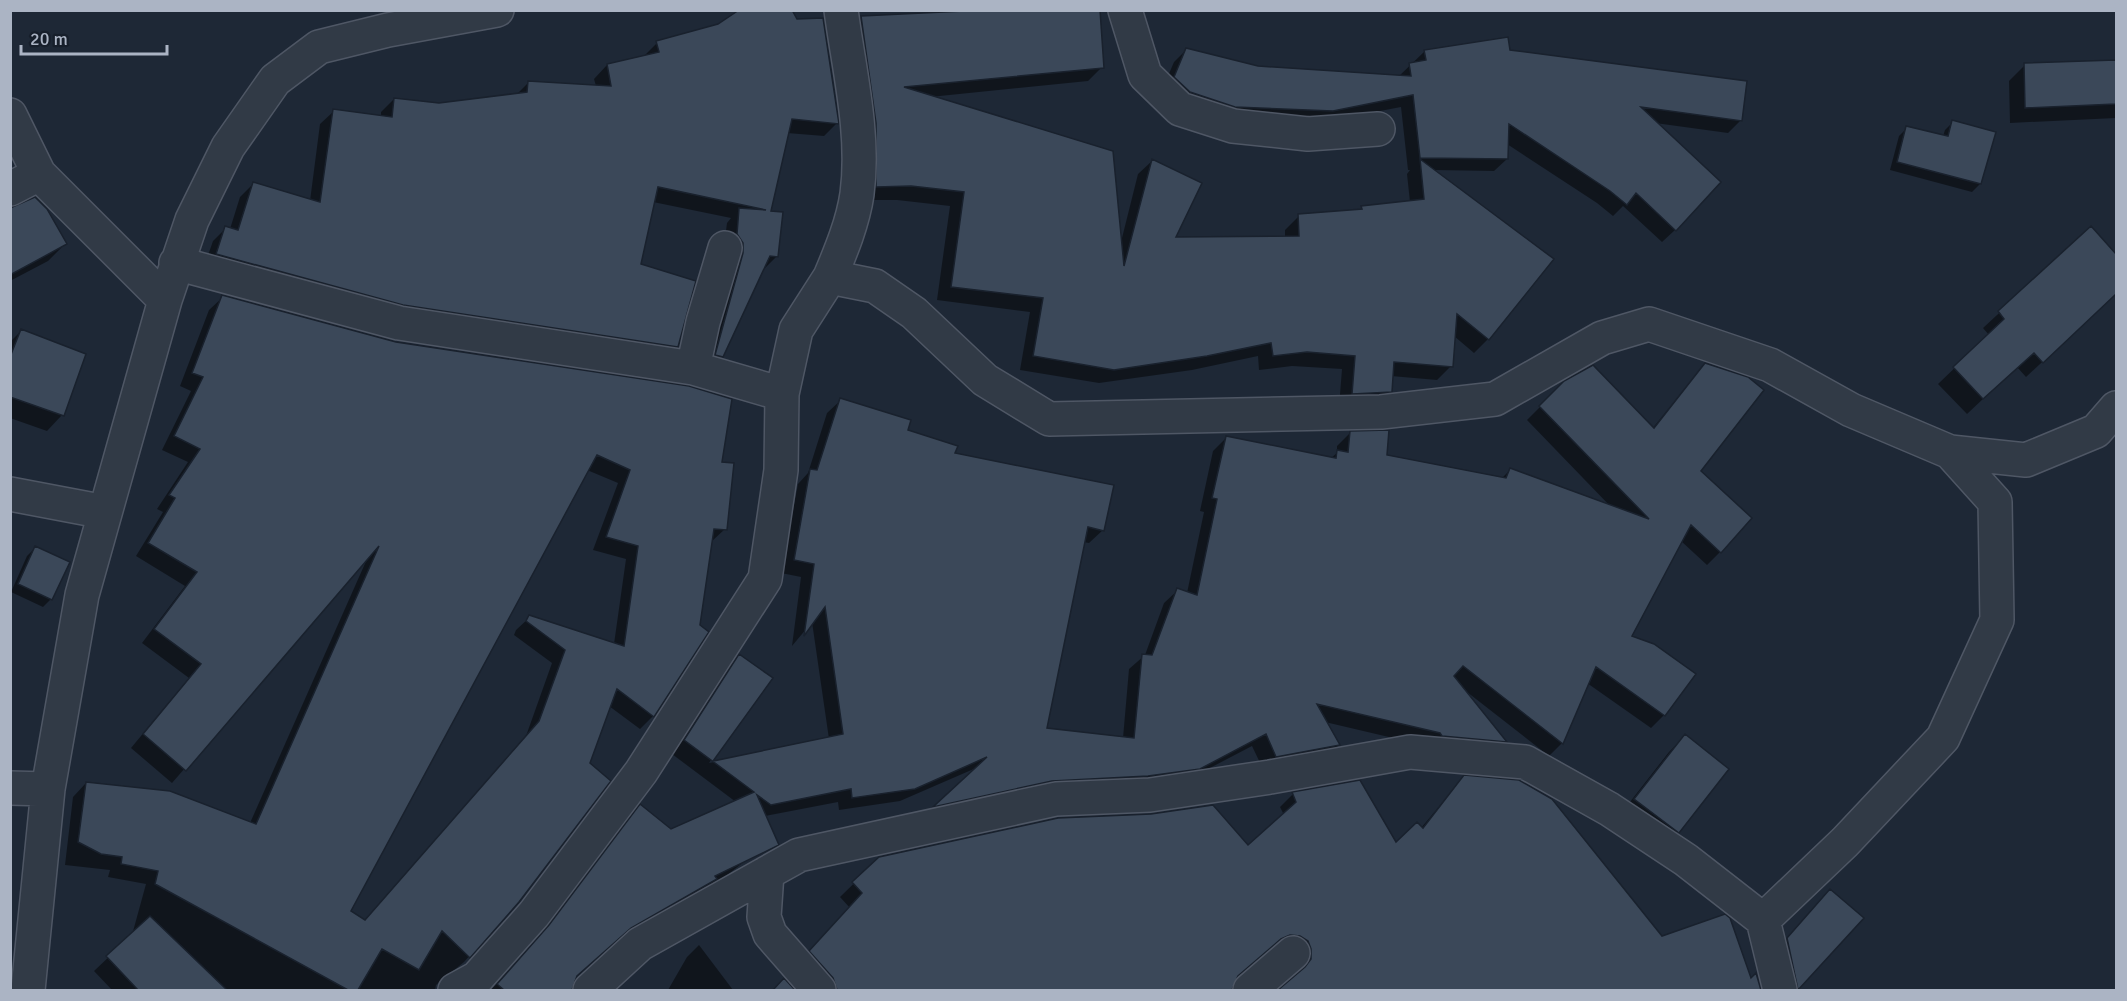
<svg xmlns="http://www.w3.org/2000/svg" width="2127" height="1001" viewBox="0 0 2127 1001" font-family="Signika,sans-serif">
<rect width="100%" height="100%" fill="#1e2836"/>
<path fill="#0007" fill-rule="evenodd" d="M861,17L1102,67L1088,81L930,97L1121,242L1138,174L1152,161L1173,238L1285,237V230L1299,216L1359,210L1362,208L1410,202L1407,174L1410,170H1408L1401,107L1317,123L1222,119L1162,90L1174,62L1187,49L1257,68L1398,77L1425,51H1509L1741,120L1728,133L1655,123L1675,230L1662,242L1623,206L1613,216L1597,203L1507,144V159L1494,171L1433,170L1488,339L1474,353L1454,336L1451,366L1437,380L1391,376L1390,391L1376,405L1339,407L1342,369L1292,366L1259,370L1258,356L1192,370L1099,383L1020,370L1030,312L937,300L950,206L897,200H863L848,31Z
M657,43L837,123L824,136L787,133L769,212L777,256L764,269L721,356L708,369L727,223L731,218L653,202L639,265L677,346L664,359L204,267L213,241L226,228L230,229L240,197L253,184L310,201L320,124L334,111L381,117V112L394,99L439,104L516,95L529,82L596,86L594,79L607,65L644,56Z
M2116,61V118L2010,123L2009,81L2025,65Z
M1953,122L1994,133L1980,184L1972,192L1890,170L1899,136L1907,128L1943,136L1945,130Z
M10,209L65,244L48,261L10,281Z
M2091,228L2116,256V293L2026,377L2017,367L1967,414L1938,384L1989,335L1983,328Z
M223,297L721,463L725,529L711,542L698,626L707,632L653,716L640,729L609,706L518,901L464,962L436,985L435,990H112L94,971L132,935L146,884L108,877L110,870L65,865L73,797L86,783L250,823L367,559L172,783L131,748L189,678L142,643L185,586L136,556L163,512L157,509L188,462L162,450L191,391L180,386L209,310ZM587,470L618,483L593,550L626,559L614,644L530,617L516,630L514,635L552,663L526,736L364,922L349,912Z
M21,331L62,415L47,431L10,418V342Z
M1705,364L1699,471L1720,552L1707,565L1681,541L1630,637L1664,715L1651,728L1587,683L1562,743L1549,756L1467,692L1505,741L1492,754L1427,746L1325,722L1339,745L1326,758L1263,769L1252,746L1185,781L924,818L976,768L900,801L839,810L838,802L765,816L760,849L721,880L612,943L574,978L570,985L571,990H491L536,940L627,819L640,806L671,831L736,802L672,754L726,669L739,656L771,679L709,763L829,739L812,622L792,646L801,577L781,573L798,484L808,473L827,413L841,400L1103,530L1089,543L1083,542L1045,729L1123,738L1129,669L1145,655L1164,603L1178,590L1187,593L1204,512L1200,511L1213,451L1226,438L1331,458L1337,453V446L1350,433L1385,456L1501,479L1510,470L1611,507L1527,420L1565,382L1652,429Z
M35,548L51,599L43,607L11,592L27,556Z
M1685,736L1677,832L1662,847L1619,816L1669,752Z
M1464,777L1662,938L1751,980L1756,975L1761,990H1280L1295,978L1299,963L1276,947L1266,952L1233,980L1230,990H817L797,965L850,908L840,897L880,858L1248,847L1284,815L1280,807L1293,794L1395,844L1421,828Z
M1815,907L1862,919L1798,990H1779L1772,955Z
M699,945L733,990H668L687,957Z"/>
<path fill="#3b4859" stroke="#19212d" stroke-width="1.5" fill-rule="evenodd" d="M739,10H792L797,19L823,18L839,124L792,119L771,211L783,212L778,257L770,256L723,357L715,355L743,253V243L737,234L739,208L766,210L658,187L641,264L696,281L678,347L403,305L216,254L225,226L238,230L253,182L320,202L333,109L392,117L394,98L439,103L527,92L528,81L611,86L607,64L659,52L656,41L718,24Z
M985,10H1100L1104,68L904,87L1113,151L1124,266L1152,159L1202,183L1176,237L1299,236L1298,214L1362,209L1361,206L1424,199L1420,159L1554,259L1489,340L1457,314L1453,367L1394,362L1392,392L1352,394L1355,356L1307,352L1273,356L1271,343L1207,356L1114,370L1033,356L1043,298L951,287L964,192L911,186L876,187V123L861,16Z
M1508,37L1510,50L1747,81L1742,121L1641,107L1721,182L1676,231L1636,193L1627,205L1610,191L1509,124L1508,159L1420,158L1413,95L1333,111L1235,107L1190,92L1174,77L1186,48L1258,66L1411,76L1409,63L1426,60L1424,50Z
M2116,60V104L2025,108L2024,63Z
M1952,120L1996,132L1981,184L1897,162L1906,126L1948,136Z
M35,197L47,209L67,244L10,275V208Z
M2091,226L2116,254V294L2043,363L2034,353L1983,399L1953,367L2004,319L1998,311Z
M222,295L396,342L689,386L732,399L722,462L734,463L727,530L714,529L700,625L709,632L654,717L617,689L590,763L611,781L519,902L470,958L442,931L419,970L382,949L358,990H348L155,884L158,871L121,864L122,857L101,854L78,842L86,782L170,791L256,824L379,546L186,771L143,734L201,664L154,629L197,572L148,543L175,498L169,495L200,449L174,436L203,377L192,373ZM597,455L630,470L606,537L638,546L624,646L529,615L526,621L565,650L539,721L365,920L351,911Z
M21,329L86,354L64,416L10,397V357Z
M1705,363L1748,377L1764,390L1701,471L1752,518L1721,553L1691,525L1632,636L1654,644L1696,674L1665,716L1596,667L1563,744L1463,666L1454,676L1507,742L1442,736L1440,733L1317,704L1340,745L1276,757L1266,734L1200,769L1148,776L1052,781L933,807L987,757L915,789L852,798L851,789L771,805L757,795L779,845L715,876L717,879L631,928L577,976L572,990H504L497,984L549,925L640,804L671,829L754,792L684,740L739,654L773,678L713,761L843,734L825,607L804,636L814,564L794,560L810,469L817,470L840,398L911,420L908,430L958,446L955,453L1114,485L1104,531L1088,527L1047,728L1134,738L1142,654L1152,655L1177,588L1197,595L1217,499L1212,498L1226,436L1336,458L1337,450L1348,452L1350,431L1389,430L1387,455L1506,478L1510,468L1649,519L1539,406L1564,381L1593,365L1654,428Z
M35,546L70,562L52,600L18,584Z
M1685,734L1729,769L1679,833L1634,799Z
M1464,775L1519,780L1552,799L1662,936L1725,914L1730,918L1751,978L1756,973L1761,990H1278L1305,967L1311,959V949L1308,941L1300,936L1290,935L1281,939L1238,976L1232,990H837L833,978L809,951L862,893L852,882L879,857L1058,818L1151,814L1213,805L1248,845L1296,802L1292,792L1360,780L1396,842L1417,822L1423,828Z
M1830,889L1864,918L1798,990L1787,938Z
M150,916L227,990H138L106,956Z
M784,978L795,990H773Z"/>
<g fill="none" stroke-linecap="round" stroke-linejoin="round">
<defs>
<path id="minor" d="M1125,10L1145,75L1180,109L1233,126L1308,134L1378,129
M10,115L39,174
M10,189L39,174L165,300
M176,263L399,323L693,368L782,394
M830,277C841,251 853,222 857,194C865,134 849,70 841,10
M693,368L703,322L725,248
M10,494L105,512
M10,788L48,789
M767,873L764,917L770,934L819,990
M1763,920L1845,842L1943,738L1997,620L1995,502L1950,452
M28,990L48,789L82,595L165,300L192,220L228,147L275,80L319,47L388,30L497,10
M455,990L477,978L534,914L641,772L765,579L781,470L782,394L796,330L830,277L875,286L914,313L985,380L1049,419L1381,412L1495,399L1602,338L1649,324L1770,365L1851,410L1950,452L2026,460L2096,431L2116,408
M590,990L640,944L799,855L1056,799L1150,795L1270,777L1410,752L1525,762L1609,809L1686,860L1763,920L1780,990
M1250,990L1293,953"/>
</defs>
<use href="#minor" stroke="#4f5765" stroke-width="36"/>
<use href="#minor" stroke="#313a46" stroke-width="33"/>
</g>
<rect width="2127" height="1001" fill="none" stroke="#abb4c4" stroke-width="24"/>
<path d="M21 45v9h146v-9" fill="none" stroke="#abb4c4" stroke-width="3"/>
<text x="30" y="45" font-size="18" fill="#abb4c4" stroke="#171f2b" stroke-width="4.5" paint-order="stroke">20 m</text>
</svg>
